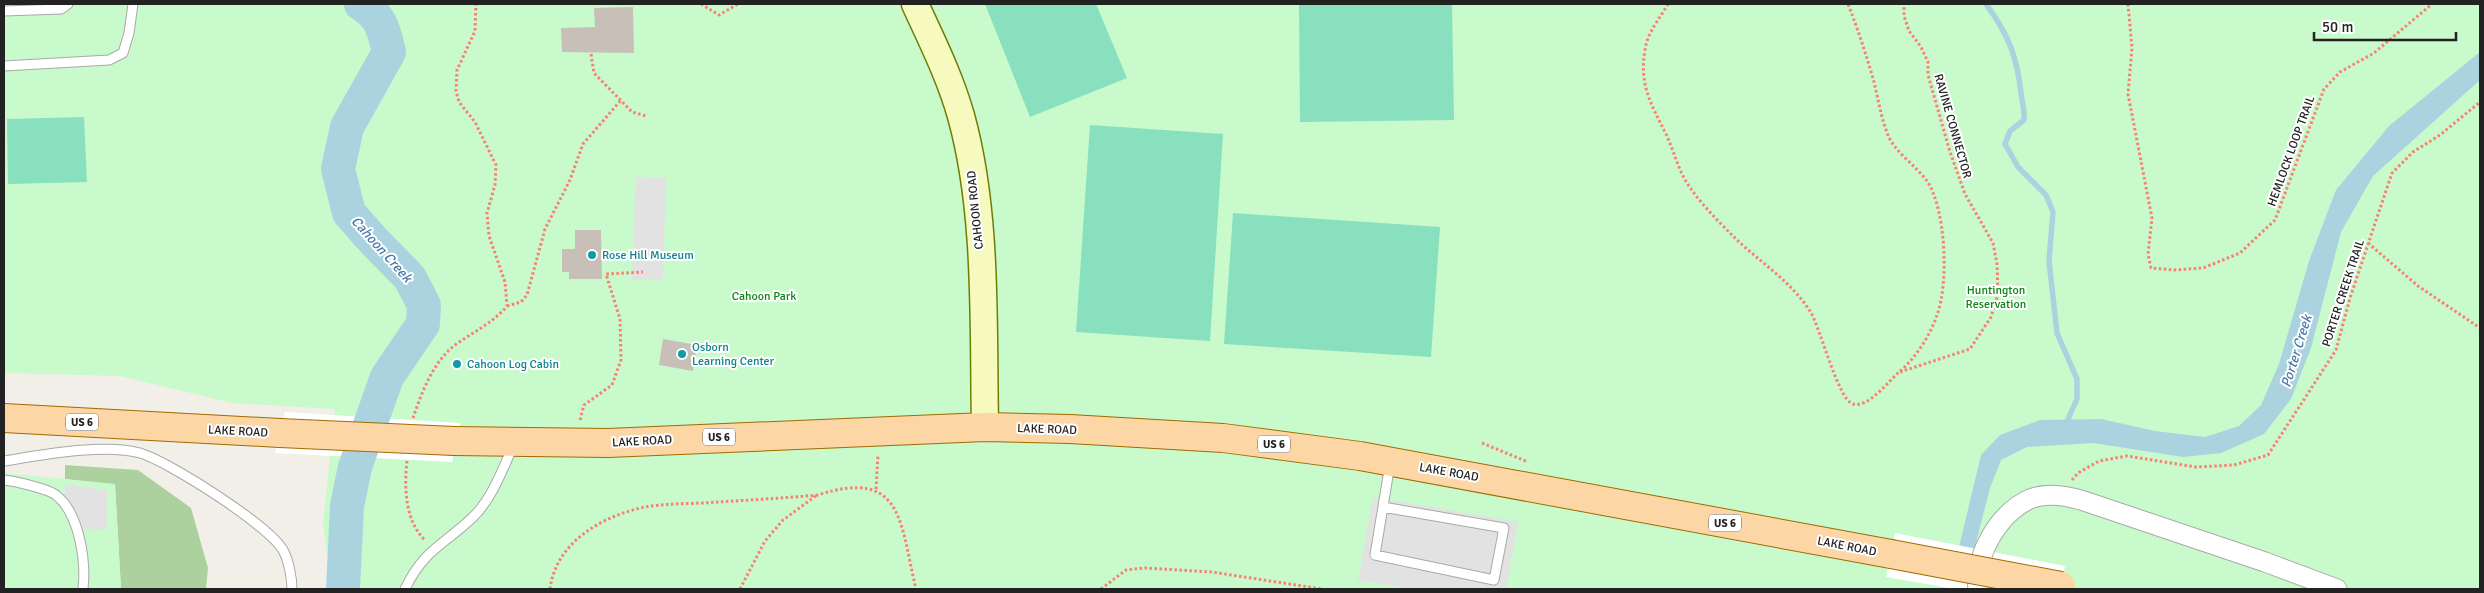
<svg xmlns="http://www.w3.org/2000/svg" width="2484" height="593" viewBox="0 0 2484 593" font-family="Signika,sans-serif">
<rect width="100%" height="100%" fill="#f2efe9"/>
<path fill="#add19e" d="M65,465L138,470L191,508L208,568L206,589H121L115,485L65,479Z"/>
<path fill="#c8facc" d="M4,4H2480V589H332L323,524L335,409L232,403L120,376L4,373Z
M4,473L115,484L121,589H4Z"/>
<path fill="#88e0be" d="M985,4H1096L1127,78L1030,117Z
M1299,4H1452L1454,120L1300,122Z
M84,117L87,182L8,184L7,119Z
M1090,125L1223,134L1210,341L1076,332Z
M1233,213L1440,227L1431,357L1224,344Z"/>
<path fill="#e2e2e2" d="M636,177L666,178L663,280H632Z
M65,484L107,490V530L75,528L64,505Z
M1373,497L1518,522L1506,589H1412L1358,580Z"/>
<path fill="#aad3df" d="M2480,52V80L2373,176L2341,232L2311,348L2291,399L2264,434L2221,453L2183,457L2093,443L2027,447L2001,460L1990,488L1964,589H1949L1981,455L2000,435L2040,420L2101,419L2155,431L2205,437L2239,426L2261,405L2279,364L2309,261L2336,190L2389,126Z
M347,551L355,589H333L330,558Z"/>
<path fill="#fff" d="M285,412L460,423L452,462L275,453Z
M1895,533L2065,566L2060,589H1955L1886,577Z"/>
<g fill="none" stroke-linecap="round" stroke-linejoin="round">
<path stroke="#aad3df" stroke-width="5.5" d="M1986,4C2008,34 2017,56 2021,93C2022,103 2025,110 2024,120L2010,131L2005,144L2018,167L2046,195L2053,212L2049,261L2057,333L2077,379V399L2065,426"/>
<path stroke="#aad3df" stroke-width="34" d="M343,589L347,506L355,467L387,377L423,324L424,305L410,278L372,239L349,213L338,169L347,127L389,52C384,31 381,15 361,4"/>
</g>
<path fill="#c7bfb8" d="M633,7L634,53L562,52L561,28L595,27L594,8Z
M575,230H601L602,279H569V272H562V249H575Z
M663,339L697,345L693,371L659,365Z"/>
<g fill="none" stroke-linecap="round" stroke-linejoin="round">
<defs>
<path id="lane" d="M4,11L61,9L68,4
M4,66L109,60L123,53L129,33L133,4
M4,461C42,455 104,443 140,453C168,461 272,527 284,552C289,562 292,579 292,589
M4,480C15,481 48,489 56,495C80,514 86,562 83,589
M1383,507L1504,528L1494,580L1375,555L1390,464
M405,589C424,549 444,545 473,517C491,500 503,469 513,446"/>
<path id="street" d="M1978,589C1974,555 1999,513 2030,499C2047,492 2068,496 2084,501L2265,562L2337,589"/>
<path id="secondary" d="M915,4C932,41 950,77 961,116C988,213 983,327 985,427"/>
<path id="primary" d="M4,418L280,433
M454,441L608,443L985,427L1070,429L1223,438L1360,456L1891,554"/>
</defs>
<use href="#lane" stroke="#a9a9a9" stroke-width="11"/>
<use href="#street" stroke="#a9a9a9" stroke-width="21"/>
<use href="#secondary" stroke="#707d05" stroke-width="29"/>
<use href="#primary" stroke="#a06b00" stroke-width="30"/>
<path stroke="#fa8072" stroke-width="3" stroke-dasharray="2.5 2.5" stroke-linecap="butt" d="M701,4L719,15L738,4
M1668,4C1660,18 1647,33 1645,50C1639,85 1651,104 1666,134C1672,147 1676,161 1682,174C1693,196 1715,218 1733,236C1758,261 1790,280 1810,311C1821,329 1838,400 1853,404C1868,408 1887,383 1898,373C1915,359 1930,336 1937,315C1949,284 1946,209 1927,181C1917,167 1893,150 1888,135C1880,116 1878,95 1872,75C1865,51 1857,27 1848,4
M2128,4L2132,48L2128,94L2152,218L2148,254L2151,268L2174,270L2203,268L2240,253L2275,220L2324,89L2340,72L2374,53L2432,4
M591,54L594,73L632,112L646,116
M2368,243L2418,286L2480,328
M507,306L521,302L527,295L545,229L570,180L583,144L622,99
M1900,372L1970,349L1991,317L1998,294L1997,264L1993,243L1965,194L1950,152L1928,75V62L1921,47L1909,31L1904,16V4
M413,418C422,392 433,362 455,345C473,332 493,323 507,306L505,282L489,236L487,213L495,185L496,165L475,122L459,102L456,91L457,70L475,31L476,4
M580,420L584,405L612,385L621,360L620,319L606,274L643,272
M1482,443L1528,462
M407,461C404,486 405,522 425,540
M2072,480L2078,473L2099,461L2127,456L2196,467L2234,465L2268,455L2336,350L2350,298L2392,173L2413,152L2440,135L2480,102
M876,489L878,455
M550,589C556,542 602,516 645,507C668,503 694,504 718,502C751,500 784,498 818,495C904,467 900,524 916,589
M740,589L765,541L783,520L817,495
M1101,589L1126,570L1145,568L1212,572L1322,589"/>
<use href="#lane" stroke="#fff" stroke-width="9"/>
<use href="#street" stroke="#fff" stroke-width="19"/>
<use href="#secondary" stroke="#f7fabf" stroke-width="26"/>
<use href="#primary" stroke="#fcd6a4" stroke-width="28"/>
<defs>
<path id="primary-bridge" d="M280,433L454,441
M1891,554L2061,586"/>
</defs>
<use href="#primary-bridge" stroke="#a06b00" stroke-width="30" stroke-linecap="butt"/>
<use href="#primary-bridge" stroke="#fcd6a4" stroke-width="28"/>
</g>
<g fill="#0f9aa8" stroke="#fff" stroke-width="2">
<circle cx="592" cy="255" r="5"/>
<circle cx="682" cy="354" r="5"/>
<circle cx="457" cy="364" r="5"/>
</g>
<g text-anchor="middle" stroke-width="4" stroke-linejoin="round" paint-order="stroke">
<g fill="#fff" stroke="#646464" stroke-width="1">
<rect x="66" y="413.5" width="32" height="17" rx="4"/>
<rect x="703" y="428.5" width="32" height="17" rx="4"/>
<rect x="1258" y="435.5" width="32" height="17" rx="4"/>
<rect x="1709" y="514.5" width="32" height="17" rx="4"/>
</g>
<g font-size="11" font-weight="bold" fill="#222">
<text x="82" y="426">US 6</text>
<text x="719" y="441">US 6</text>
<text x="1274" y="448">US 6</text>
<text x="1725" y="527">US 6</text>
</g>
<g font-size="12" fill="#222" stroke="#fff">
<text transform="translate(1953 126) rotate(74)" y="4">RAVINE CONNECTOR</text>
<text transform="translate(2291 151) rotate(-70)" y="4">HEMLOCK LOOP TRAIL</text>
<text transform="translate(975 210) rotate(-96)" y="4">CAHOON ROAD</text>
<text transform="translate(2343 293) rotate(-72)" y="4">PORTER CREEK TRAIL</text>
<text transform="translate(1047 429) rotate(2)" y="4">LAKE ROAD</text>
<text transform="translate(238 431) rotate(3)" y="4">LAKE ROAD</text>
<text transform="translate(642 441) rotate(-3)" y="4">LAKE ROAD</text>
<text transform="translate(1449 472) rotate(10)" y="4">LAKE ROAD</text>
<text transform="translate(1847 546) rotate(11)" y="4">LAKE ROAD</text>
</g>
<g font-size="12" fill="#0d838f" stroke="#fff" text-anchor="start">
<text x="602" y="259">Rose Hill Museum</text>
<text x="692" y="351">Osborn<tspan x="692" dy="14">Learning Center</tspan></text>
<text x="467" y="368">Cahoon Log Cabin</text>
</g>
<g font-size="12" fill="#0c8416" stroke="#fff">
<text x="1996" y="294">Huntington<tspan x="1996" dy="14">Reservation</tspan></text>
<text x="764" y="300">Cahoon Park</text>
</g>
<g font-size="14" font-style="italic" fill="#4a7aab" stroke="#fff">
<text transform="translate(382 249) rotate(48)" y="5">Cahoon Creek</text>
<text transform="translate(2296 351) rotate(-73)" y="5">Porter Creek</text>
</g>
</g>
<rect width="2484" height="593" fill="none" stroke="#222222" stroke-width="10"/>
<path d="M2314 32v8h142v-8" fill="none" stroke="#222222" stroke-width="2.5"/>
<text x="2322" y="32" font-size="15" fill="#222222" stroke="#ffffff" stroke-width="4" paint-order="stroke">50 m</text>
</svg>
